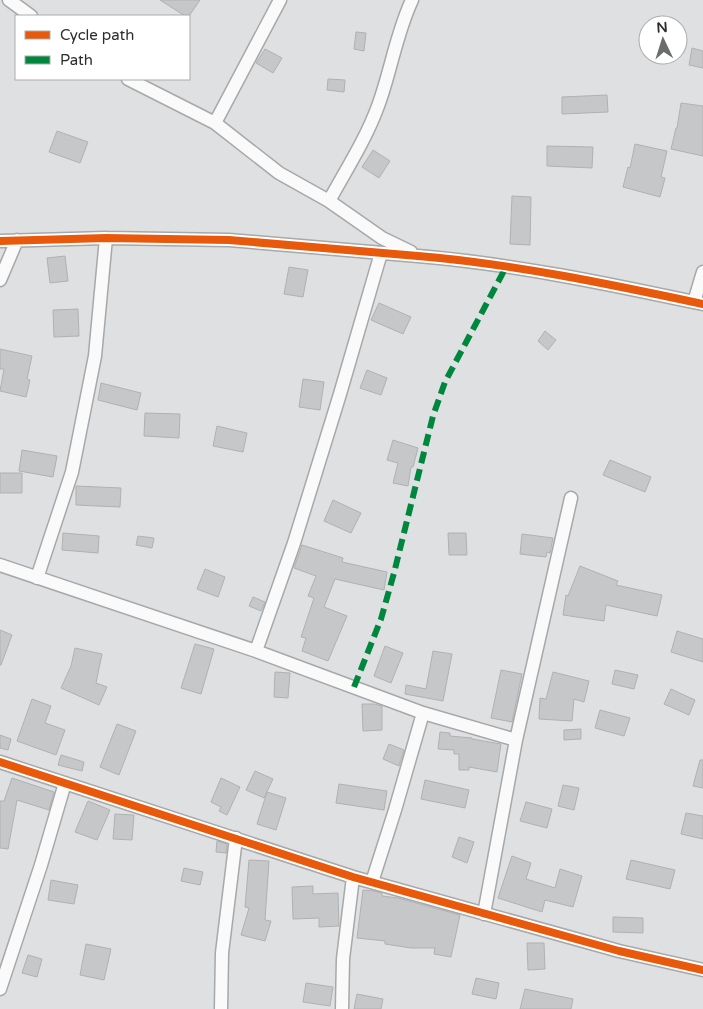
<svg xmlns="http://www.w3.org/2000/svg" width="703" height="1009" viewBox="0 0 703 1009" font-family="'Varela Round',sans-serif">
<rect width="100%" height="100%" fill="#dee0e2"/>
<path fill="#c5c7c8" stroke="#afb1b3" d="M160,0H200L189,16H185Z
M356,32L366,33L364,51L354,49Z
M692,48L703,51V68L689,65Z
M265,49L282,58L273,73L256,63Z
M328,79L345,80L344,92L327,90Z
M607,95L608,112L562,114V97Z
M681,103L703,106V156L671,149L676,128H677Z
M57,131L88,142L80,163L49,152Z
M635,144L667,151L661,177L665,178L660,197L623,187L628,167L630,168Z
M547,146L593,147L592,168L547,166Z
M373,150L390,161L379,178L362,167Z
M512,196L531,197L530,245L510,244Z
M65,256L68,281L50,283L47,258Z
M289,267L308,270L303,297L284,294Z
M379,303L411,317L403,334L371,320Z
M78,309L79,336L54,337L53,310Z
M545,331L556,340L548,350L538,341Z
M0,349L32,356L27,379L30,380L26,397L0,391L4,369H0Z
M367,370L387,378L381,395L360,388Z
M303,379L324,382L320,410L299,407Z
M101,383L141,393L137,410L98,400Z
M145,413L180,414L179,438L144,436Z
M217,426L247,433L243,452L213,446Z
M393,440L418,448L413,467H411L408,486L393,483L398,463L387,460Z
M22,450L57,456L53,477L19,471Z
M610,460L651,477L645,492L603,475Z
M0,473H22V493H0Z
M76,486L121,488L120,507L76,505Z
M333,500L361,513L351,533L324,521Z
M63,533L99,536L98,553L62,550Z
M448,533H466L467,555H449Z
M522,534L553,538L550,553L547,552L546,557L520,554Z
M138,536L154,538L152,548L136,545Z
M302,545L343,558L342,562L387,572L384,590L335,579L324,607L347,616L328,661L302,651L306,638L301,637L314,598L308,596L316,576L294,568Z
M580,566L618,581L616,585L662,595L657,616L606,605L604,621L563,615L566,595L568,596Z
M205,569L225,577L218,597L197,589Z
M253,597L265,602L261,611L249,606Z
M0,630L12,635L1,665H0Z
M677,631L703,639V662L671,652Z
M195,644L214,649L201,694L181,688Z
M385,646L403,653L391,683L374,676Z
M75,648L102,654L96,683L107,687L99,705L61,688L71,666Z
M433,651L452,654L443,701L405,694L406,685L426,689Z
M501,670L522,674L512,722L491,718Z
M615,670L638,675L634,689L612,684Z
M275,672L290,673L288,698L274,697Z
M553,672L589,681L584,702L574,699L572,721L539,719L540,698L546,699Z
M671,689L695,700L689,715L664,704Z
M32,699L51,706L45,723L65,730L56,755L17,741Z
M362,704H374L382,706V730L363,731Z
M600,710L630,718L624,736L595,728Z
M117,724L136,731L119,775L100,767Z
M581,729V739L564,740V730Z
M440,732L450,733V736L472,738V739L501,744L497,772L469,767V770H459V754H454V750L438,749Z
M0,735L11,739L8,750L0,748Z
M389,744L404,750L399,766L383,759Z
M61,755L84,762L82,771L58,765Z
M700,760H703V788L693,786Z
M255,771L273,779L264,798L246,790Z
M12,778L54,792L49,810L17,800L8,849L0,848V801H4Z
M221,778L240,787L227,815L219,811L221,807L211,802Z
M425,780L469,790L465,808L421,799Z
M339,784L387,791L384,810L336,803Z
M563,785L579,788L574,810L558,806Z
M267,792L286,798L276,830L257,824Z
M88,801L110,810L97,840L75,832Z
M526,802L552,809L547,828L520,821Z
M686,813L703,816V839L681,834Z
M115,814L134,815L132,840L113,839Z
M459,837L474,842L467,863L452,857Z
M217,841L227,844L226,853L216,852Z
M512,856L531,863L526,879L555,888L560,869L582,876L573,907L545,900L542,912L498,898Z
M249,860L269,861L265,920L271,921L265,941L241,935L249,908L245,907Z
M631,860L675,870L670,889L626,879Z
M184,868L203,872L200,885L181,881Z
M51,880L78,885L74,904L48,900Z
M313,886V894L338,893L339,926L319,927V918L293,919L292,887Z
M363,890L374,891L382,893V896L398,898L460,915L451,957L434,954L435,948H411L385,944V941L357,938Z
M613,917L643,918V933L613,932Z
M527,943H544L545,969L528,970Z
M86,944L111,949L104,980L80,975Z
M28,955L42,959L37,977L22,973Z
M476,978L499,983L496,999L472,994Z
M306,983L333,987L330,1006L303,1002Z
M525,989L573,999L571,1009H520Z
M357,994L383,999L381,1009H354Z"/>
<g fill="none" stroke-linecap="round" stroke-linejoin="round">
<defs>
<path id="street" d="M9,0L31,16
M128,79L215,123L279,173L329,201L382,238L411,252
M215,123L280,0
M329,201C346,170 366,139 378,106C391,71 396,34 412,0
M0,241L106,238L229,240L418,256C514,264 609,284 703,304
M0,280L17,240
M694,302L703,272
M0,565L256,651L423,713L516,740
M37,578L72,472L95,356L106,238
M256,651L294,543L340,394L381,253
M0,762L353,877L619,951L703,970
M372,882L395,810L423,713
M484,914L516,740L571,498
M0,989L41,865L65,783
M221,1009L222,953L236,838
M342,1009L343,959L353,877"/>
</defs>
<use href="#street" stroke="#a7a8aa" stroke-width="15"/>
<use href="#street" stroke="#fafafb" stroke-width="12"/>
<path stroke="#00873e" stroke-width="6" stroke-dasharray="12 6" stroke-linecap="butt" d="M354,687L381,619L394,573L433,416L445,382L506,267"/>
<defs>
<path id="cycleway" d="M0,241L106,238L229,240L418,256C514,264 609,284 703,304
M0,762L353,877L619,951L703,970"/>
</defs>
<use href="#cycleway" stroke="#fff" stroke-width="11"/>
<use href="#cycleway" stroke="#e8590c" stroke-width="8"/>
</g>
<rect x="15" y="15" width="175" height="65" fill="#ffffff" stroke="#aaabab"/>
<rect x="25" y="31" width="25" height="8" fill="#e8590c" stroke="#aaabab"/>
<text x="60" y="40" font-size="15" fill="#2b2d2e">Cycle path</text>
<rect x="25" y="56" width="25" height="8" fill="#00873e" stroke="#aaabab"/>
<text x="60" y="65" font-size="15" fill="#2b2d2e">Path</text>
<g transform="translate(663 40) rotate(356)"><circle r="24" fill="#ffffff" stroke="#aaabab"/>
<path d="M0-4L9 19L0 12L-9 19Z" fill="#6a6c6d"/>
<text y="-8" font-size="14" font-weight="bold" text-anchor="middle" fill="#2b2d2e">N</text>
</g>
</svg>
